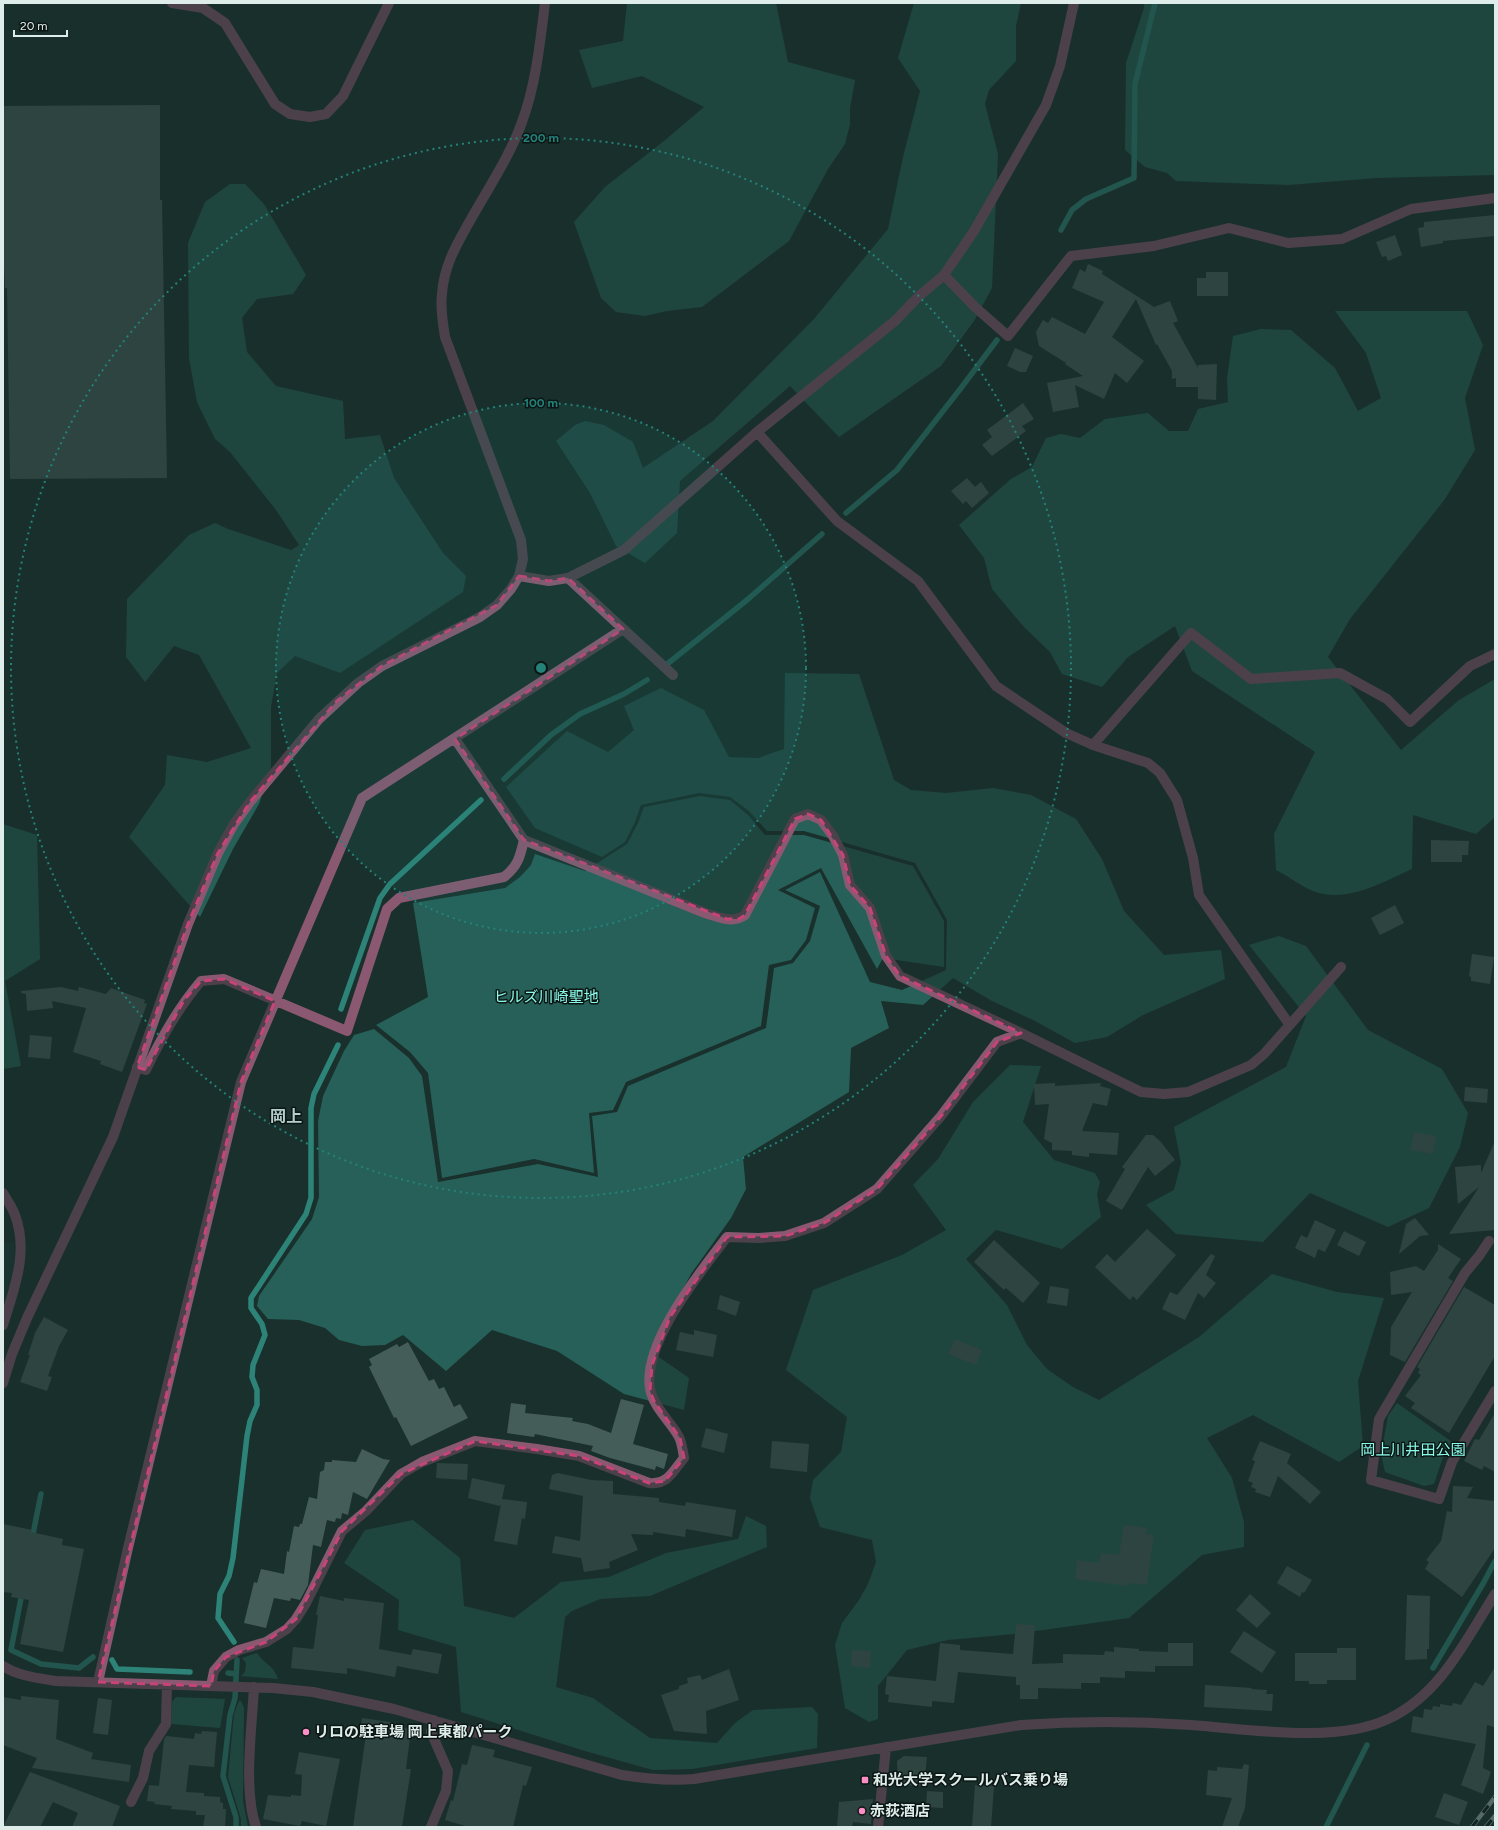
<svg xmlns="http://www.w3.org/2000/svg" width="1498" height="1830" viewBox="0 0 1498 1830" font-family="Figtree,'Noto Sans JP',sans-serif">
<rect width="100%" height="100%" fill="#19302c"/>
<path fill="#193a35" d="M3,1243H14L15,1254L14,1271L3,1307Z"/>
<path fill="#266058" d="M627,3H776L788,62L855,80L850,108V124L845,144L828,169L789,241L702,307L667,311L645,316L616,312L601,298L574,222L605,187L664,141L704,107L642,76L592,88L579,50L623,41Z
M914,3H1021L1016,26V61L989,90L985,104L998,154L992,288L974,321L941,366L839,437L790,386L680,481L677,533L645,563L616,546L590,493L556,441L575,425L585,421L604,425L633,442L643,468L713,421L814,319L888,229L903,157L920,91L898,58Z
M1144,3H1495V175L1377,178L1288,185L1176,181L1167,173L1145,167L1125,150L1126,63L1144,8Z
M230,184H245L264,204L306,275L293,294L257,299L242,318L247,352L276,386L343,401L345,439L380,435L394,478L443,553L466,576L463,592L340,673L295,656L277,673L271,707V768L259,804L233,849L200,917L129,837L165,785L167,755L207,762L251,748L199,655L174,646L145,682L126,657L127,599L189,535L215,523L228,529L291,550L299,545L276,510L230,452L215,439L197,402L189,358L188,243L205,202Z
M1335,311H1467L1483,345L1465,398L1475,450L1445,499L1350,619L1328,657L1401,750L1459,700L1495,679V817L1476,834L1413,815L1412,869C1383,882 1346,904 1313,891C1301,886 1288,876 1276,870L1274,834L1315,752L1192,671L1175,626L1128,657L1102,687L1062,674L1050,652L1024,627L992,589L984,558L959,525L1011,479L1032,467L1046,438L1061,434L1080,438L1105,419L1148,413L1169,431H1188L1198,409L1228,402L1227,378L1233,336L1261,329L1291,330L1335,368L1358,411L1381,398L1366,353Z
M785,673L859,674L894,780L911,790L946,793L993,788L1031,795L1076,819L1102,859L1124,911L1164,955L1221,950L1225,979L1143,1015L1107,1037L1075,1043L1035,1021L992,1001L953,978L923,1005L881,1001L889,1028L851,1048L849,1092L743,1157L746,1189L731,1218L691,1274L650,1351L689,1378L684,1410L624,1394L557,1351L492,1330L446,1371L403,1335L385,1345L362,1346L339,1340L325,1328L299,1320L268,1319L257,1306L259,1296L312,1219L319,1197L318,1121L323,1096L344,1051L354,1035L374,1029L409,1058L422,1076L438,1182L538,1164L598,1177L592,1116L617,1112L628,1086L766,1028L774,968L793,963L810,941L820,906L785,890L820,872L870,982L902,990L946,970L947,920L915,863L804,831H767L749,811L730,797L699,793L641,805L635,822L625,842L602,857L535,828L506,787L567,731L608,752L634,730L624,706L661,688L704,710L729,757L758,758L784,749Z
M700,796L730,800L748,815L765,835H804L913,866L944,921V967L883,958L877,969L821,868L778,890L815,908L806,940L791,960L769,965L761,1026L626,1082L613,1110L589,1113L594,1173L534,1159L442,1178L428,1073L410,1052L376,1025L428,997L413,903L505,888L520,877L531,865L535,854L585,871L627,844L638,823L644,807Z
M3,824L37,835L40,959L5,981L21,1066L3,1069Z
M1279,936L1306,946L1368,1030L1442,1069L1468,1113L1460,1147L1429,1208L1388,1227L1310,1193L1263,1242L1176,1234L1146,1205L1174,1190L1181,1163L1174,1127L1286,1067L1306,1016L1249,945Z
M1010,1065L1041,1066L1023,1122L1054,1160L1095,1173L1100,1182L1097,1194L1101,1217L1062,1249L996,1230L966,1259L1007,1305L1027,1345L1047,1369L1073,1387L1099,1400L1199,1337L1272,1274L1337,1292L1384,1298L1358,1381L1363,1446L1339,1462L1253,1415L1207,1438L1232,1478L1244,1522V1547L1202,1555L1129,1618L1014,1634L948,1640L907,1650L878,1686V1719L869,1722L845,1708L835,1645L842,1623L859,1600L868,1584L876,1562L872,1540L820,1527L810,1498L813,1480L841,1452L847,1417L786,1370L813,1290L902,1255L946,1230L913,1185L938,1159L973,1102Z
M1397,1403L1452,1442L1443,1457L1434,1484L1424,1486L1385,1472L1381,1454L1388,1416Z
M746,1516L766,1526L767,1547L650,1596L600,1599L572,1611L565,1617L556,1687L593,1698L650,1738L717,1743L735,1723L753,1710L812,1707L818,1714L817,1748L692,1769L653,1770L585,1751L461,1712L456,1647L398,1630L399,1600L344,1563L365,1530L413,1520L460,1558L464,1606L514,1618L561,1582L609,1577L666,1553L738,1539Z
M257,1653C265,1665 274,1665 278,1679L241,1676L245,1672L246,1663L242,1658Z
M176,1697L225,1699L220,1728L171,1724L172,1702Z
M239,1701H241L244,1708L243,1801L248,1827H241V1819L228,1777L234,1714Z"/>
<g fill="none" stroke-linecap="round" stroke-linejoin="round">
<path stroke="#2d8378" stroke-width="5.5" d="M1061,230L1072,210L1086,199L1134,178L1135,84L1155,3
M846,513L897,470L961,388L997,340
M666,665L747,600L822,534
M504,779L551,735L580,714L624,694L647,680
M341,1009L380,898L390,884L481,800
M32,1539L41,1494
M22,1593L11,1650L41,1664L79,1668L93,1657
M234,1642L218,1618L220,1594L229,1576L233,1558L247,1436L250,1421L257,1405V1390L252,1377L253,1365L265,1335L262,1324L251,1308V1298L306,1214L311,1198V1108L314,1094L338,1045
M112,1660L117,1669L190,1672
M1433,1668L1484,1582L1495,1561
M228,1673L236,1674
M236,1827V1817L223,1776L230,1715L235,1698L237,1660
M1326,1827L1367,1745"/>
</g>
<path fill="#455d59" d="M160,105V200H162L167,478L10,479L7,288H5L3,242V106Z
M1495,215V236L1443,241V243L1421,247L1418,228L1424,227V222Z
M1395,235L1402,255L1388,261L1386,256L1382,257L1376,242Z
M1088,264L1103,271L1102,274L1154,307L1170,301L1178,321L1173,323L1198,368V365L1217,364L1216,400L1198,399V387H1176V378L1172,379V371L1157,344L1156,345L1136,299L1112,337L1144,361L1127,383L1115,373L1104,399L1075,385L1079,407L1053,412L1047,383L1083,376L1065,364L1066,363L1039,346L1036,332L1043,320L1048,323L1052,317L1085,334L1104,302L1072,288L1080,269L1085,272Z
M1206,272H1228V296H1197V278H1206Z
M1015,348L1033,356L1026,372H1020L1007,366Z
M1023,403L1034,419L1022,426L1026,431L992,456L982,445L992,437L987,430Z
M967,478L975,487L981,482L989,493L972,508L966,501L963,504L951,491Z
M1431,840L1469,841L1468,855H1462V862H1431Z
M1395,905L1404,923L1380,935L1371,918Z
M1472,954L1494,957L1490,984L1471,981V977L1469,976Z
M61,987L78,991L79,987L106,994L111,988L145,1000L144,1003L147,1004L122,1072L100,1064L101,1061L73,1052L86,1008L52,1001L53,1008L27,1011L26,994L21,993V991Z
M30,1035L52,1037L50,1059L28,1057Z
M1055,1083V1086L1101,1083L1100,1086L1111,1089L1107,1106L1093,1103L1082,1131L1119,1133L1117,1155L1089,1153V1157L1072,1155V1151L1052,1150V1143L1044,1139L1049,1104L1035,1105L1034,1084Z
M1465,1087L1488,1089L1487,1103L1464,1101Z
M1414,1132L1436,1136L1433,1154L1410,1150Z
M1146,1135H1153L1160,1141L1175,1160L1155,1176L1148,1167L1122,1210L1106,1201L1125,1169L1122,1167Z
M1495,1141V1230L1449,1234L1479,1187L1458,1204L1455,1167L1481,1165V1173Z
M1415,1218L1429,1235L1420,1236L1399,1254L1406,1224Z
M1315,1220L1336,1230L1325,1252L1318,1249L1315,1258L1295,1248L1301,1235L1307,1238Z
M1147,1229L1176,1255L1137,1300L1133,1296L1130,1300L1095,1267L1107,1254L1115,1262Z
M1344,1231L1366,1242L1359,1256L1337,1245Z
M994,1240L1040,1283L1023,1303L1006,1288L1004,1290L974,1262Z
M1438,1244L1461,1259L1448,1278L1453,1281L1405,1362L1390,1355L1391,1327L1412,1292L1391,1295L1390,1272L1416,1266L1424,1271L1438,1250Z
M1211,1254L1215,1256L1206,1275L1216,1283L1204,1298L1198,1293L1185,1320L1162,1309L1170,1292L1177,1295Z
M1050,1286L1069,1289L1067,1306L1047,1303Z
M1464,1287L1495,1305V1356L1449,1433L1411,1408L1415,1403L1405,1396L1421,1375L1418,1373L1420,1369L1417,1367Z
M720,1295L740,1302L736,1316L717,1309Z
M44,1317L68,1330L59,1346L48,1376L52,1377L47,1391L20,1382L30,1355H28L35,1333Z
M694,1330L717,1335L713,1357L676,1350L680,1332L694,1335Z
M955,1339L982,1350L976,1365L948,1354Z
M408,1342L429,1381L434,1379L439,1389L444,1387L454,1407L460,1404L468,1418L411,1446L396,1417L394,1418L369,1367L372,1365L369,1359L397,1344L399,1347Z
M621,1399L644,1405L633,1444L668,1454L664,1469L656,1466L655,1470L610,1458L591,1451L593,1446L535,1434L534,1437L507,1433L511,1403L526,1405L525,1413L573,1418L572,1421L588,1424L611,1433Z
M1495,1413V1472L1484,1466L1482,1470L1464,1461L1475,1439L1479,1440Z
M706,1428L728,1434L724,1453L701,1447Z
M772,1441L809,1444L807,1472L770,1468Z
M1260,1441L1291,1454L1287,1463L1321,1492L1310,1504L1278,1476L1270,1497L1255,1492L1256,1489L1251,1487L1253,1483L1248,1481L1255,1461L1252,1460Z
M362,1449L383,1459L390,1460L367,1499L353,1492L348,1515L342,1513L341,1519L336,1518L335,1522L327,1520L321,1547L313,1545L308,1585L300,1600L291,1598L290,1601L274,1598L266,1628L244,1623L254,1582L257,1583L261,1569L284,1574L287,1551L289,1552L294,1526L299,1527L300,1524H302L309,1497L317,1499L320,1472L324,1470L325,1462H332V1460L356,1462Z
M437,1463L468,1464L467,1480L436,1478Z
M558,1473L591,1480L613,1481V1494L659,1498V1502L685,1506L686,1502L736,1510L732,1537L686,1529L685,1537L653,1532V1535L631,1534L638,1550L609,1562L610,1568L584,1572L581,1558L552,1553L555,1536L580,1541L583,1496L549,1489L552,1475Z
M472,1478L505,1485L502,1499L527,1502L525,1519L522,1518L517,1545L494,1541L501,1504L500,1506L468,1498Z
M1453,1486L1473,1487L1467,1498L1495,1501V1548L1462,1597L1425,1569L1429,1562L1426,1560L1441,1541L1447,1511L1452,1512Z
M3,1524L32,1530L31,1532L63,1539L62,1545L84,1549L63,1652L20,1644L29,1600L11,1597L12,1593L3,1592Z
M1124,1525L1147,1528L1146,1534L1154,1535L1147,1585L1128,1583L1127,1586L1075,1579L1077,1560L1099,1563L1101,1553L1119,1555Z
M1287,1566L1312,1580L1304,1593L1302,1592L1300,1597L1277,1583Z
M1250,1594L1271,1613L1257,1628L1236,1610Z
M1407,1595L1430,1596L1429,1649H1427V1659L1405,1660Z
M320,1596L344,1601V1598L384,1603L379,1649L411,1655L413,1649L442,1654L438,1674L397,1666L395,1677L347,1668V1674L291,1668L293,1647L313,1649L314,1646L318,1615H316Z
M1016,1624L1035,1625L1032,1664L1063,1663V1654L1104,1655L1105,1651L1114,1652V1647L1139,1649V1651L1168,1652V1643H1193V1666H1155V1672L1125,1671V1678L1100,1677V1683H1081V1689L1038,1688V1699H1020V1685H1016V1677L958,1672L954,1703L932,1701V1707L888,1702L889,1695L885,1694L887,1676L936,1681L940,1643L960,1645V1650L1013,1654Z
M1244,1631L1276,1652L1262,1673L1230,1652Z
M1337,1648H1356V1680H1327V1684H1309V1681H1295V1653H1337Z
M852,1650L871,1651L870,1668L851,1666Z
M1495,1667V1718L1494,1727L1487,1725L1483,1768L1491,1772L1483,1794L1461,1785L1476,1744L1411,1732L1413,1716L1423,1718L1424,1709L1432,1710L1433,1706L1440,1707V1704L1452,1706L1453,1703L1461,1705L1475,1682L1483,1686Z
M729,1669L739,1700L706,1711L707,1734L674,1731L661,1695L679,1689V1686L688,1683L687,1678L700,1675L702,1680Z
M1205,1685L1252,1688L1251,1689L1267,1690L1266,1694H1273L1272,1711L1204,1707Z
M21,1696L59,1700L56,1739L93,1753L91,1759L131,1765L129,1782L32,1768L37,1758L3,1745V1697L21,1700Z
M98,1698L112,1700L108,1735L93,1733Z
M362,1718L396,1723L395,1727L411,1729L406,1769H411L402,1827H353L366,1734L360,1733Z
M202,1731L217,1732L214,1767L189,1765L186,1792L204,1793V1796L220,1797V1802L223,1803V1809H226L225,1827H203L205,1815H196V1811L171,1809L172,1806L154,1804L155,1802L147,1801L149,1785L159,1786L164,1740L166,1736L194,1739L195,1733L201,1734Z
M472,1745L495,1750L493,1757L532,1767L526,1786L523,1785L513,1827H469L445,1820L451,1800L453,1801L462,1764L467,1765Z
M299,1752L340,1759L326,1826L302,1821L300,1826L263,1819L268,1795L291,1797V1795L301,1796L302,1775L295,1774Z
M904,1756L927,1757L924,1786L898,1785L897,1761Z
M1244,1764L1249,1765L1245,1808L1238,1827H1222L1232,1798L1206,1795L1208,1770L1217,1771V1767L1242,1769Z
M30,1772L120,1806L112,1827H72L78,1813L53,1802L40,1827H3Z
M975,1785L994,1786L991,1827H972Z
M927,1791L943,1792V1808L926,1807Z
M1444,1793L1468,1802L1459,1825L1435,1817Z
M873,1799L871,1824L853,1822L852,1827H837L839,1802Z"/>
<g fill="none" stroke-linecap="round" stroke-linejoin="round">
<path stroke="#8a5870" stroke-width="10" d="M172,3L203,8L225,23L275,104L290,114L310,117L326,114L343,96L389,3
M944,275L975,307L1008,336L1071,256L1154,246L1229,228L1288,243L1342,239L1411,209L1495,198
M757,432L837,521L918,581L996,686L1066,733L1093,745L1148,763L1160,773L1177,800L1193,858L1199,895L1289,1024
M519,576L549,581L568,578L624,550L757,432L895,321L919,296L944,275L974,231L1046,105L1060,66L1074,3
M568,578L673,675
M1093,745L1191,633L1251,679L1340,673L1387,699L1410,722L1470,666L1495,654
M524,840L705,913C718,917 733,924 745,915L795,819L808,814L821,820L833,836L843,855L850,885L870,908L886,956L900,976L1021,1033
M137,1067L146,1070C161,1038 178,1008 201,981L224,979L347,1031L387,909L399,898L504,877C518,866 520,857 524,840L455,739
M3,1193C7,1200 12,1207 15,1215C29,1253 14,1289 3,1325
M1489,1241L1479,1256L1465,1273L1379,1419L1371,1480L1439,1499L1452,1462L1495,1391
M3,1666C18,1676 38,1678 56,1681L273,1688L313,1692L394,1709L622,1775C647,1779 669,1781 694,1779L1021,1725C1078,1721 1134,1721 1191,1725C1248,1729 1335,1744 1388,1719C1440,1695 1466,1640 1495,1594
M98,1682L128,1548L241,1082L362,798L623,629
M211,1686L214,1671L226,1657L239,1650L266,1642L287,1629L296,1619L306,1603L342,1531L366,1511L401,1474L422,1462L475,1441L537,1449L579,1456L649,1483C668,1485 673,1471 684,1458C683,1451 682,1443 679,1437C671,1422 656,1410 651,1393C638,1348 701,1271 727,1237L759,1238L785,1236L824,1223L877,1189L941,1116L997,1042L1021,1033L1141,1092L1164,1094L1188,1092L1251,1065L1264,1054L1341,967
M254,1687C252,1727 243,1790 256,1827
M131,1802L143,1778L149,1751L166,1724L167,1685
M431,1827L446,1791L448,1771L431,1732L434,1720
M878,1827L886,1747"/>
<path stroke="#8a5870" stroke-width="10" d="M3,1383L12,1354L27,1318L113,1137L188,924L218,853L234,824L250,802L319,719L358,683L382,666L480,617L497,605L511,589L519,576L523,559L521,540L445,337C443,323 440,308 442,294C444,265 457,244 471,219C489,187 510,156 522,122C536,84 540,43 545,3"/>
<defs>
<path id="rail" d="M1472,1827L1495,1797
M1486,1827L1495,1816"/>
</defs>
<use href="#rail" stroke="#a1b2ae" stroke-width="4.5"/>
<use href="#rail" stroke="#0c1614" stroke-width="3" stroke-dasharray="9" stroke-linecap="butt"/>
</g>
<path d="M0 0H1498V1830H0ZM519,576L549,581L568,578L623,629L455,739L524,840L727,919H739L745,915L795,819L808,814L821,820L843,855L850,885L870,908L886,956L900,976L1021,1033L997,1042L941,1116L877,1189L824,1223L785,1236L727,1237L670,1317L652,1365L650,1391L654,1401L680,1438L684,1458L665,1481L649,1483L579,1456L475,1441L401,1474L342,1531L296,1619L266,1642L226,1657L214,1671L211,1686L98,1682L241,1082L275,1001L224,979L201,981L184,1000L146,1070L137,1067L188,924L218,853L250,802L337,701L382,666L497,605Z" fill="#19302c" fill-opacity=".55" fill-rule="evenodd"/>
<path fill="none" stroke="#c84378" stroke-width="3" stroke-dasharray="8 5" stroke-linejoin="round" d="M519,576L549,581L568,578L623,629L455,739L524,840L727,919H739L745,915L795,819L808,814L821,820L843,855L850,885L870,908L886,956L900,976L1021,1033L997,1042L941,1116L877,1189L824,1223L785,1236L727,1237L670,1317L652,1365L650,1391L654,1401L680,1438L684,1458L665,1481L649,1483L579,1456L475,1441L401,1474L342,1531L296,1619L266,1642L226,1657L214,1671L211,1686L98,1682L241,1082L275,1001L224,979L201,981L184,1000L146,1070L137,1067L188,924L218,853L250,802L337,701L382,666L497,605Z"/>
<circle cx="541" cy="668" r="265" fill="#24827a" fill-opacity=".12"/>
<g fill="none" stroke="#24827a" stroke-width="2" stroke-dasharray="2 4">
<circle cx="541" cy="668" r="265"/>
<circle cx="541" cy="668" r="530"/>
</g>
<g fill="#fb8fc5" stroke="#0c1614" stroke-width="1.5">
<circle cx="306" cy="1732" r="4"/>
<rect x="861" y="1776" width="8" height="8" rx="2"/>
<circle cx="862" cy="1811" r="4"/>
</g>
<g text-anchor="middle" stroke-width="3" stroke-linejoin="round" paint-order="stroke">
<g font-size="15" fill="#8afbea" stroke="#0c1614">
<text x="546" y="1002">ヒルズ川崎聖地</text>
<text x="1413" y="1455">岡上川井田公園</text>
</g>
<g font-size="15" font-weight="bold" fill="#dfedea" stroke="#0c1614" text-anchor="start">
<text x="314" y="1737">リロの駐車場 岡上東都パーク</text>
<text x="873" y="1785">和光大学スクールバス乗り場</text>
<text x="870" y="1816">赤荻酒店</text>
</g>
<g font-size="16" font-weight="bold" fill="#b5d0cb" stroke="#0c1614">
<text x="286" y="1122">岡上</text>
</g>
</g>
<circle cx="541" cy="668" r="6" fill="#24827a" stroke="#0c1614" stroke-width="2"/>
<g font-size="12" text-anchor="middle" font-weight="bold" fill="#24827a" stroke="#0c1614" stroke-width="3" stroke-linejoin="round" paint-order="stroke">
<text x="541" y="142">200 m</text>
<text x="541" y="407">100 m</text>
</g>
<rect width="1498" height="1830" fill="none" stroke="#dfedea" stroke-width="8"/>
<path d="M14 30v6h53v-6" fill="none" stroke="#dfedea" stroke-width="2"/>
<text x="20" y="30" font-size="12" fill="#dfedea" stroke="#0c1614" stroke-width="3" paint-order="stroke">20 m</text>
</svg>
